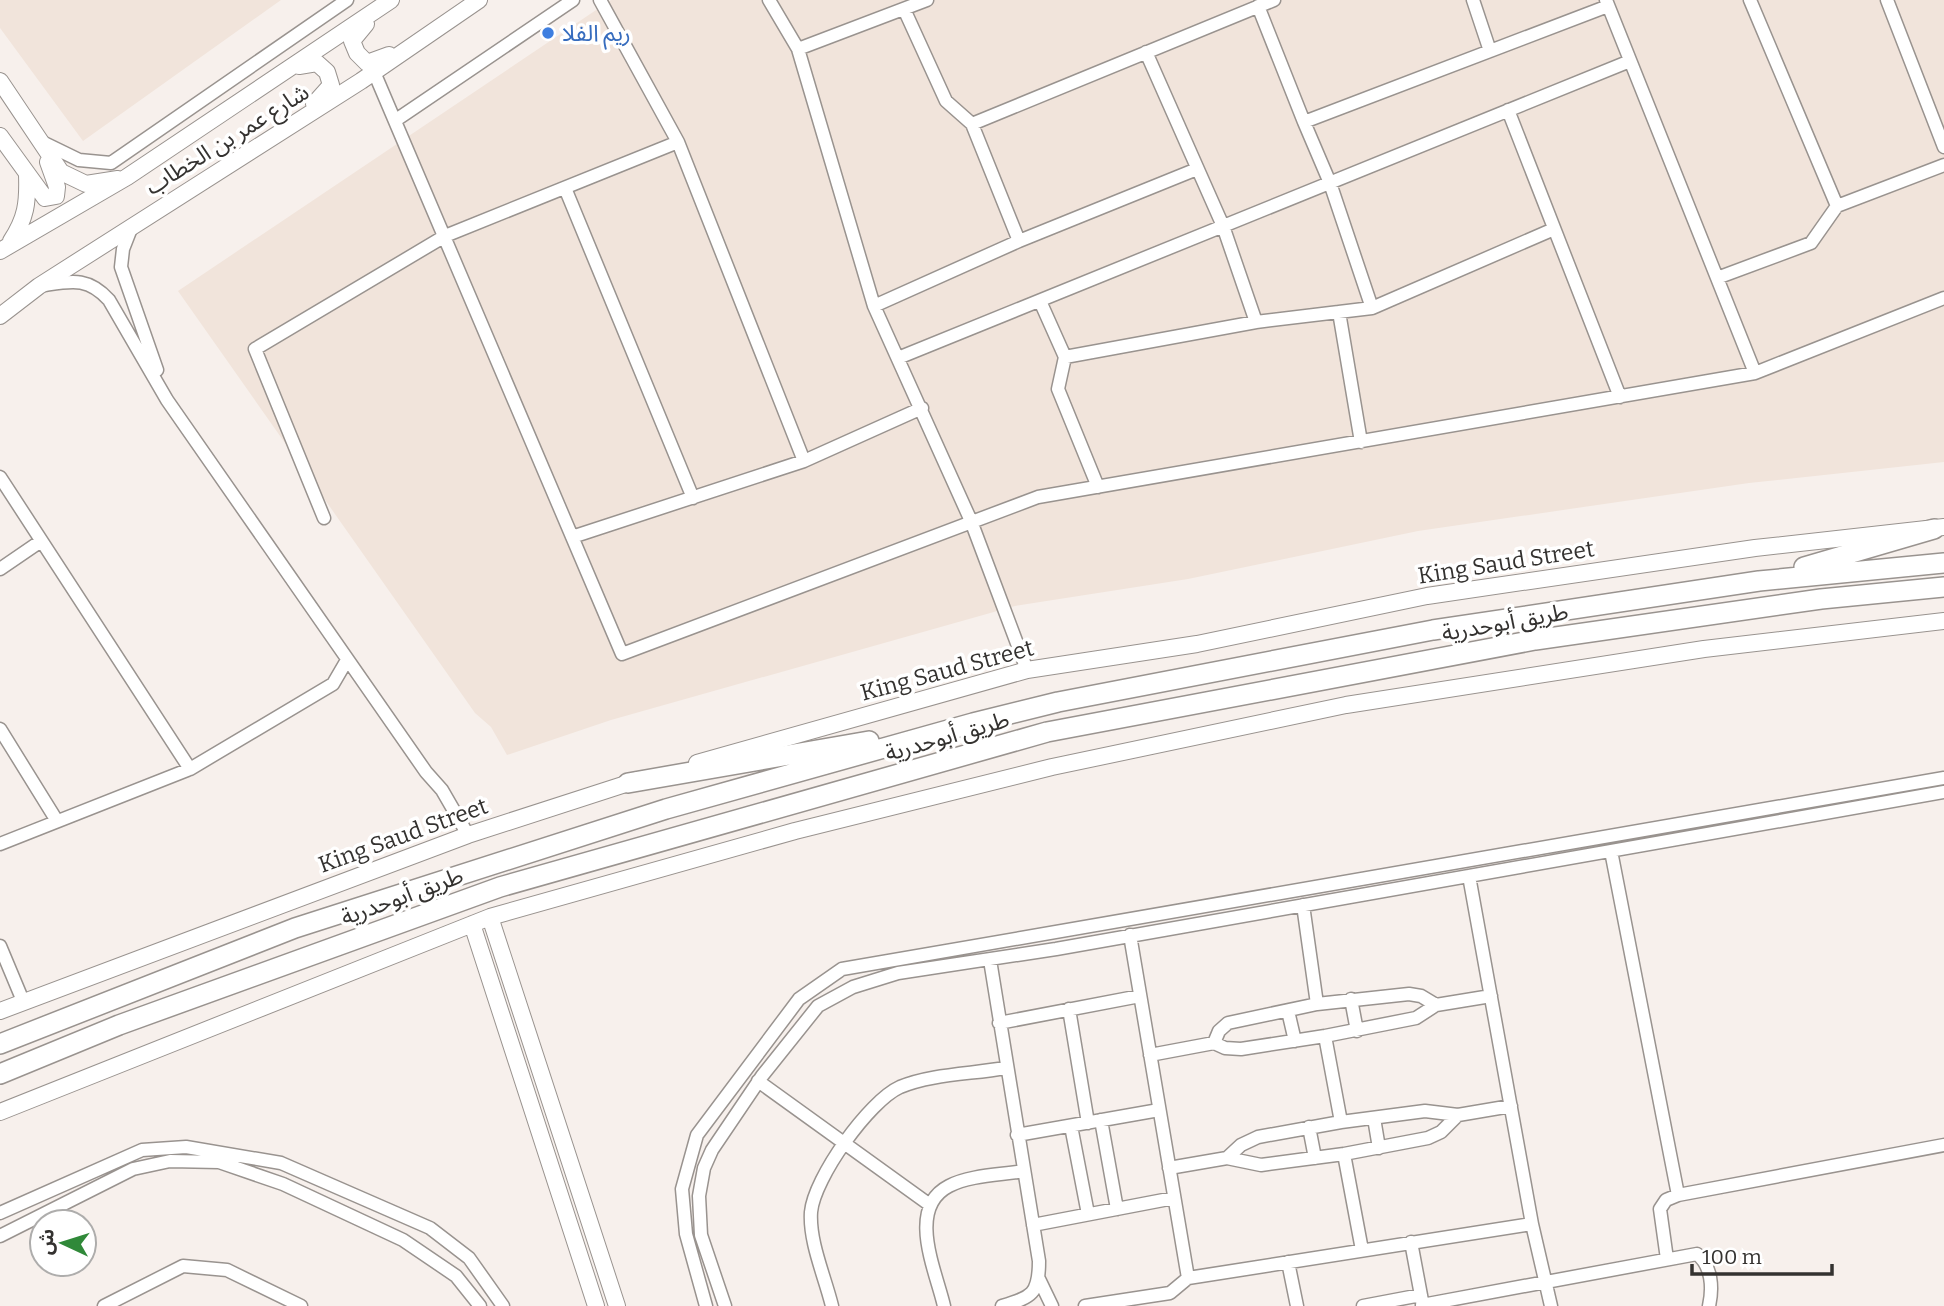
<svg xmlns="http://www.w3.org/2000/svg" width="1944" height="1306" viewBox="0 0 1944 1306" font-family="Bitter,'Noto Sans Arabic',serif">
<rect width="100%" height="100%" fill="#f7f0ec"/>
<path fill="#f1e4db" d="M0,0H281L83,141L0,28Z
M611,0H1944V462L1749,483L1418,531L1188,579L1015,606L611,720L507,755L491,727L475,713L178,291Z"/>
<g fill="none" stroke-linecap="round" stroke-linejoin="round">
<defs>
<path id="minor" d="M600,0L678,142L804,461
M769,0L798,49
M927,0L798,49L874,306L971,521L1027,670
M1473,0L1490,51
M1606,0L1755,373
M1750,0L1837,206L1944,165
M1887,0L1944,147
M1258,6L1304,122
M904,9L946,101L972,124
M1146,52L1223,226L1256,322
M374,72L622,654L1038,497L1755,373L1944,298
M1508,110L1620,397
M396,120L573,0
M42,142L79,160L111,163L347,0
M565,188L693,498
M132,226L123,249L121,267L157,370
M1019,241L1197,169
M1717,278L1811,243L1837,206
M44,285C72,281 88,277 109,300L167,400L426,772L442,790L468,835
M1040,301L1065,357L1256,322L1372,308L1554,229
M874,306L1019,241L972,124L1274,0
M1372,308L1330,183L1304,122L1608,6
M1339,312L1361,442
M1065,357L1058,389L1098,487
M898,358L1630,61
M0,477L190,769
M324,518L255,349L445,236L678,142
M572,537L804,461L922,408
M0,569L41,541
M0,729L57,821
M0,844L190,769L333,684L347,660
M1611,851L1678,1195L1944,1145
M1303,905L1317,1004
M1130,935L1188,1278L1532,1224L1469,876
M0,946L23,1001
M990,960L1039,1261C1039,1294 1032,1297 1002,1306
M1351,999L1357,1031
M1069,1009L1088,1123
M1288,1011L1295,1041
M999,1023L1140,996
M1325,1036L1341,1122
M1214,1043L1225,1048L1241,1049L1325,1036L1416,1018L1436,1005
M1150,1055L1214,1043L1219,1031L1228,1023L1317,1004L1409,994L1421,996L1436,1005L1491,996
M758,1081L930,1205
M1374,1118L1379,1148
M1101,1120L1117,1209
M1071,1126L1088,1214
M1309,1127L1315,1158
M1017,1135L1159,1110
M1344,1154L1362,1250
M1227,1158L1261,1165L1344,1154L1428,1138L1441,1132L1458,1115
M1169,1168L1227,1158L1241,1145L1258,1137L1341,1122L1425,1111L1458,1115L1511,1106
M0,1213L142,1150L186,1147L281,1163L430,1228L469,1258L503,1306
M1532,1224L1551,1306
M1033,1225L1174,1198
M0,1236L133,1169L170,1161L219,1162L283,1184L403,1240L456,1276L480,1306
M1411,1242L1423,1306
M1667,1259L1660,1209L1666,1200L1678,1195
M1288,1262L1297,1306
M1039,1279L1052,1306
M1422,1305L1697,1254C1712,1266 1713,1288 1709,1306
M104,1306L183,1266L227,1270L301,1306
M706,1306L686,1234L682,1189L697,1135L799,999L842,969L1944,778
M725,1306L701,1235L699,1196L704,1168L712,1150L762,1076L818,1006L853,987L898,973L1056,949L1944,792
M832,1306C825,1277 809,1242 811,1212C814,1178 869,1101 900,1087C931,1074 972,1074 1005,1068
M944,1306C936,1271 906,1208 949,1186C970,1175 1001,1175 1024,1171
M1085,1306L1170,1293L1188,1278
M1363,1306L1421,1295"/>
<path id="major" d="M366,24L352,41L357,53L367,63L389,55
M299,66L317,63L327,72L331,85L314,104
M0,81L61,172L86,184L118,179
M0,136L45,198L56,196L57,187L48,162
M11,241C26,218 28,203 27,175
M0,251L127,177L391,0
M0,316L39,286L361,81L479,0
M697,763L1027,670L1197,644L1427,596L1755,548L1944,527
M490,917L617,1306
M472,924L596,1306
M0,1011L468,835L638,780
M0,1112L490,917L795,831L1052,767L1346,705L1704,649L1944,621"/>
<path id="highway" d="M1804,567L1934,529
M628,783L869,741
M0,1044L295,928L666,809L973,723L1058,702L1433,630L1759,581L1944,563
M0,1074L119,1025L500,887L1047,732L1535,640L1821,599L1944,587"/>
</defs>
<use href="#minor" stroke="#99938f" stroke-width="15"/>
<use href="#major" stroke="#99938f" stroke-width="18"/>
<use href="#highway" stroke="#99938f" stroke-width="22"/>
<use href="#minor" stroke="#fff" stroke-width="12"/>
<use href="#major" stroke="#fff" stroke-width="16"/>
<use href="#highway" stroke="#fff" stroke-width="19"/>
</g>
<circle fill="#3f7fe0" stroke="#fff" stroke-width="2.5" cx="548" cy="33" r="7"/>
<g text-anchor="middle" stroke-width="7" stroke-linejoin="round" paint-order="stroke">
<g font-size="23" fill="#366cbe" stroke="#fff" text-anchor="start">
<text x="562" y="41">ريم الفلا</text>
</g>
<g font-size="23" fill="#343230" stroke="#fff">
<text transform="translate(227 139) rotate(-32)" y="8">شارع عمر بن الخطاب</text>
<text transform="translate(1506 562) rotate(-9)" y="8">King Saud Street</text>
<text transform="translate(1505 622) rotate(-10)" y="8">طريق أبوحدرية</text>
<text transform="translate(947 670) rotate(-15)" y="8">King Saud Street</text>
<text transform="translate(947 736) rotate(-16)" y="8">طريق أبوحدرية</text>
<text transform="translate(403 835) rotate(-20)" y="8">King Saud Street</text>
<text transform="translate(402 896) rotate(-20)" y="8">طريق أبوحدرية</text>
</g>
</g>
<g transform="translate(63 1243) rotate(274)"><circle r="33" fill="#ffffff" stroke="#aeadac" stroke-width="2"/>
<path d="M0-5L12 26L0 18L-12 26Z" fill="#308939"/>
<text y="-10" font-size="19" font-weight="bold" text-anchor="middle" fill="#343230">ش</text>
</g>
<path d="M1692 1264v10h140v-10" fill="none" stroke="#343230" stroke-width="3.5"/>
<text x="1702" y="1264" font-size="21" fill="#343230" stroke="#ffffff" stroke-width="5" paint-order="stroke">100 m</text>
</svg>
